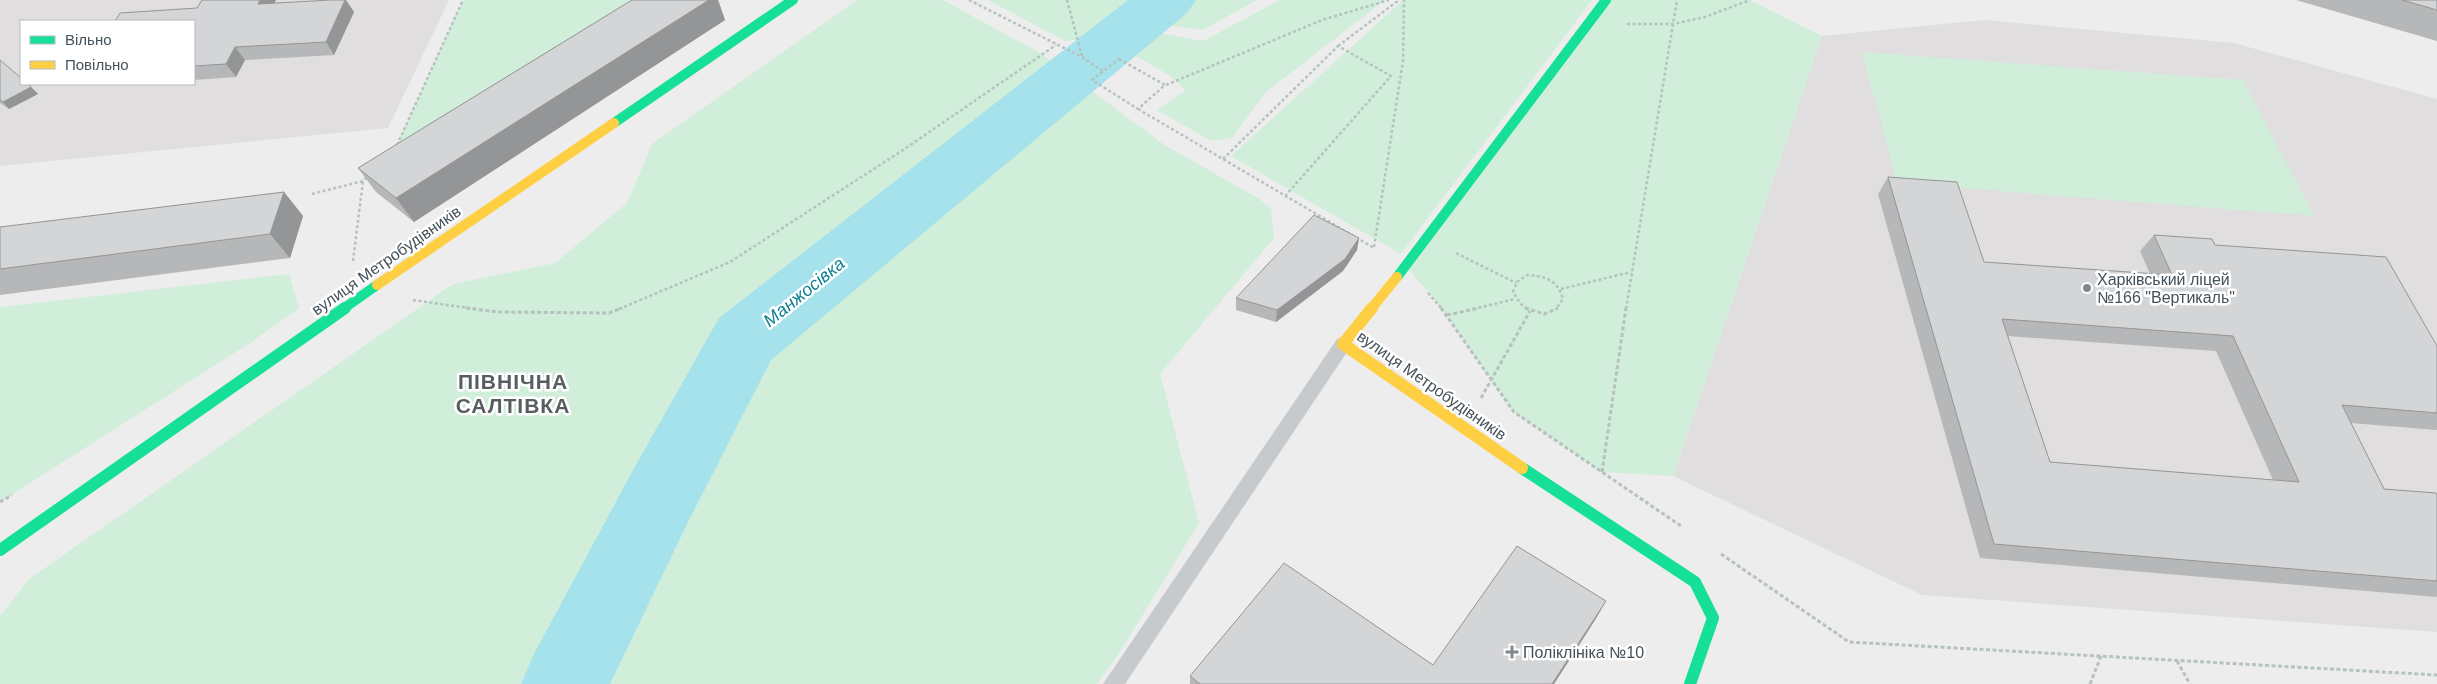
<svg xmlns="http://www.w3.org/2000/svg" width="2437" height="684" viewBox="0 0 2437 684" font-family="Arial,sans-serif">
<rect width="100%" height="100%" fill="#eeeded"/>
<path fill="#e0dedf" fill-rule="evenodd" d="M0,0H449L388,128L0,166ZM21,21H194V84H21Z
M1984,20L2234,43L2437,99V632L1922,595L1673,476L1822,36Z"/>
<path fill="#d1eeda" d="M463,0H675L395,149Z
M857,0H943L1042,54L1166,146L1258,198L1271,209L1274,238L1160,374L1199,523L1120,652L1097,684H0V616L29,579L453,284L555,263L627,203L652,144Z
M988,0H1136L1130,18L1109,35L1065,41Z
M1147,0H1257L1203,30L1162,25Z
M1280,0H1385L1266,92L1232,138L1211,141L1157,110L1186,90L1167,74L1127,51L1136,42L1155,32L1203,41Z
M1403,0H1592L1401,254L1231,156Z
M1606,0H1750L1822,36L1673,476L1602,472L1514,412L1447,315L1406,266Z
M1862,52L2243,80L2314,216L1897,183Z
M289,274L299,308L250,343L0,502V307Z"/>
<g fill="none" stroke-linecap="round" stroke-linejoin="round">
<path fill="#a5e2ec" fill-rule="evenodd" d="M1128,0H1196L1187,13L771,360L688,522L610,684H521L534,654L632,472L719,318Z"/>
<path stroke="#b5c2bd" stroke-width="2.5" stroke-dasharray="3 2.5" stroke-linecap="butt" d="M969,0L1082,57L1104,72
M1067,0L1082,56
M1627,24H1673L1705,17L1750,0
M1338,46L1399,0
M1119,59L1165,85L1138,109L1092,80Z
M1166,85L1322,20L1389,0
M1138,109L1374,248
M397,145L463,0
M1223,159L1338,46L1391,76L1286,195
M312,194L363,181
M1374,247L1403,61L1404,0
M1456,253L1516,283
M353,261L363,181L369,175
M1561,289L1631,272
M1428,293L1442,309
M413,300L475,309
M619,309L730,262L903,150L1056,45
M1473,309L1515,299
M1527,309L1520,303L1513,292L1517,282L1527,275C1545,276 1558,280 1563,299L1556,309
M1626,309L1677,0"/>
<path stroke="#b5c2bd" stroke-width="3" stroke-dasharray="4 2.5" stroke-linecap="butt" d="M466,308L497,312L609,313L622,308
M1441,308L1514,412L1681,526
M1525,308L1544,314L1558,308
M1447,315L1479,308
M1481,398L1530,311
M1602,472L1626,308
M0,502L12,495
M1721,554L1849,642L2437,675
M2177,661L2190,684
M2090,684L2101,656"/>
<path fill="#c7cacc" fill-rule="evenodd" d="M1343,337L1349,339L1352,344L1349,349L1125,684H1103L1337,339Z"/>
<path stroke="#16e098" stroke-width="10" d="M614,123L793,0
M1397,277L1606,0
M343,309L377,285"/>
<path stroke="#16e098" stroke-width="12" d="M1522,468L1695,582L1713,618L1690,684
M0,550L345,308"/>
<path stroke="#ffcf43" stroke-width="10" d="M377,285L614,123
M1371,309L1397,277"/>
<path stroke="#ffcf43" stroke-width="12" d="M1372,308L1343,344L1522,468"/>
</g>
<path fill="#b6b7b8" fill-rule="evenodd" d="M202,0H276L274,3L354,12L334,55L245,60L236,77L194,80V21L197,8Z
M632,0H718L725,20L414,222L376,192L358,168Z
M2296,0H2437V41Z
M0,60L31,87L38,94L9,109L0,103Z
M1888,177L1984,262L2150,274L2140,251L2154,235L2215,245L2437,346V430L2351,423L2384,489L2437,495V597L1980,558L1878,194ZM2008,336L2216,351L2273,480L2050,462Z
M284,192L303,216L290,258L0,295V227Z
M1359,238L1357,250L1343,271L1276,322L1236,310V298Z
M1606,601L1595,620L1554,684H1190V676L1433,665Z"/>
<path fill="#949596" d="M260,0H276L267,17L258,4Z
M345,0H346L354,12L334,55L326,42Z
M709,0H718L725,20L414,222L396,198Z
M235,47L245,60L236,77L226,64Z
M31,87L38,94L9,109L3,102Z
M284,192L303,216L290,258L270,234Z
M1359,238L1357,250L1343,271L1276,322L1277,310Z
M1606,601L1595,620L1554,684H1552Z"/>
<path fill="#d4d5d6" stroke="#949596" fill-rule="evenodd" d="M202,0H260L258,4L331,0H345L326,42L235,47L226,64L194,66V21H115L120,13L197,8Z
M632,0H709L396,198L358,168Z
M2402,0H2437V10Z
M0,60L21,78V84H28L31,87L3,102L0,100Z
M1888,177L1957,182L1984,262L2172,275L2154,235L2212,239L2215,245L2386,257L2437,346V413L2342,405L2384,489L2436,493L2437,495V581L1994,544ZM2002,319L2233,336L2299,482L2050,462Z
M284,192L270,234L0,269V227Z
M1314,215L1359,238L1345,259L1277,310L1236,298Z
M1517,546L1606,601L1552,684H1200L1190,676L1284,563L1433,665Z"/>
<g fill="#80888d" stroke="#fff" stroke-width="2">
<circle cx="2087" cy="288" r="5"/>
<path d="M1509.5 644.5h5v5h5v5h-5v5h-5v-5h-5v-5h5z"/>
</g>
<g text-anchor="middle" stroke-width="5" stroke-linejoin="round" paint-order="stroke">
<g font-size="16" fill="#45515a" stroke="#fff">
<text transform="translate(386 260) rotate(-35)" y="6">вулиця Метробудівників</text>
<text transform="translate(1432 385) rotate(35)" y="6">вулиця Метробудівників</text>
</g>
<g font-size="16" fill="#45515a" stroke="#fff" text-anchor="start">
<text x="2097" y="285">Харківський ліцей<tspan x="2097" dy="18">№166 "Вертикаль"</tspan></text>
<text x="1523" y="658">Поліклініка №10</text>
</g>
<g font-size="18" font-style="italic" fill="#0c7f90" stroke="#fff">
<text transform="translate(804 292) rotate(-39)" y="6">Манжосівка</text>
</g>
<g font-size="21" font-weight="bold" letter-spacing="1" fill="#595d61" stroke="#fff">
<text x="513" y="389">ПІВНІЧНА<tspan x="513" dy="24">САЛТІВКА</tspan></text>
</g>
</g>
<rect x="20" y="20" width="175" height="65" fill="#ffffff" stroke="#b5b9bd"/>
<rect x="30" y="36" width="25" height="8" fill="#16e098" stroke="#b5b9bd"/>
<text x="65" y="45" font-size="15" fill="#45515a">Вільно</text>
<rect x="30" y="61" width="25" height="8" fill="#ffcf43" stroke="#b5b9bd"/>
<text x="65" y="70" font-size="15" fill="#45515a">Повільно</text>
</svg>
